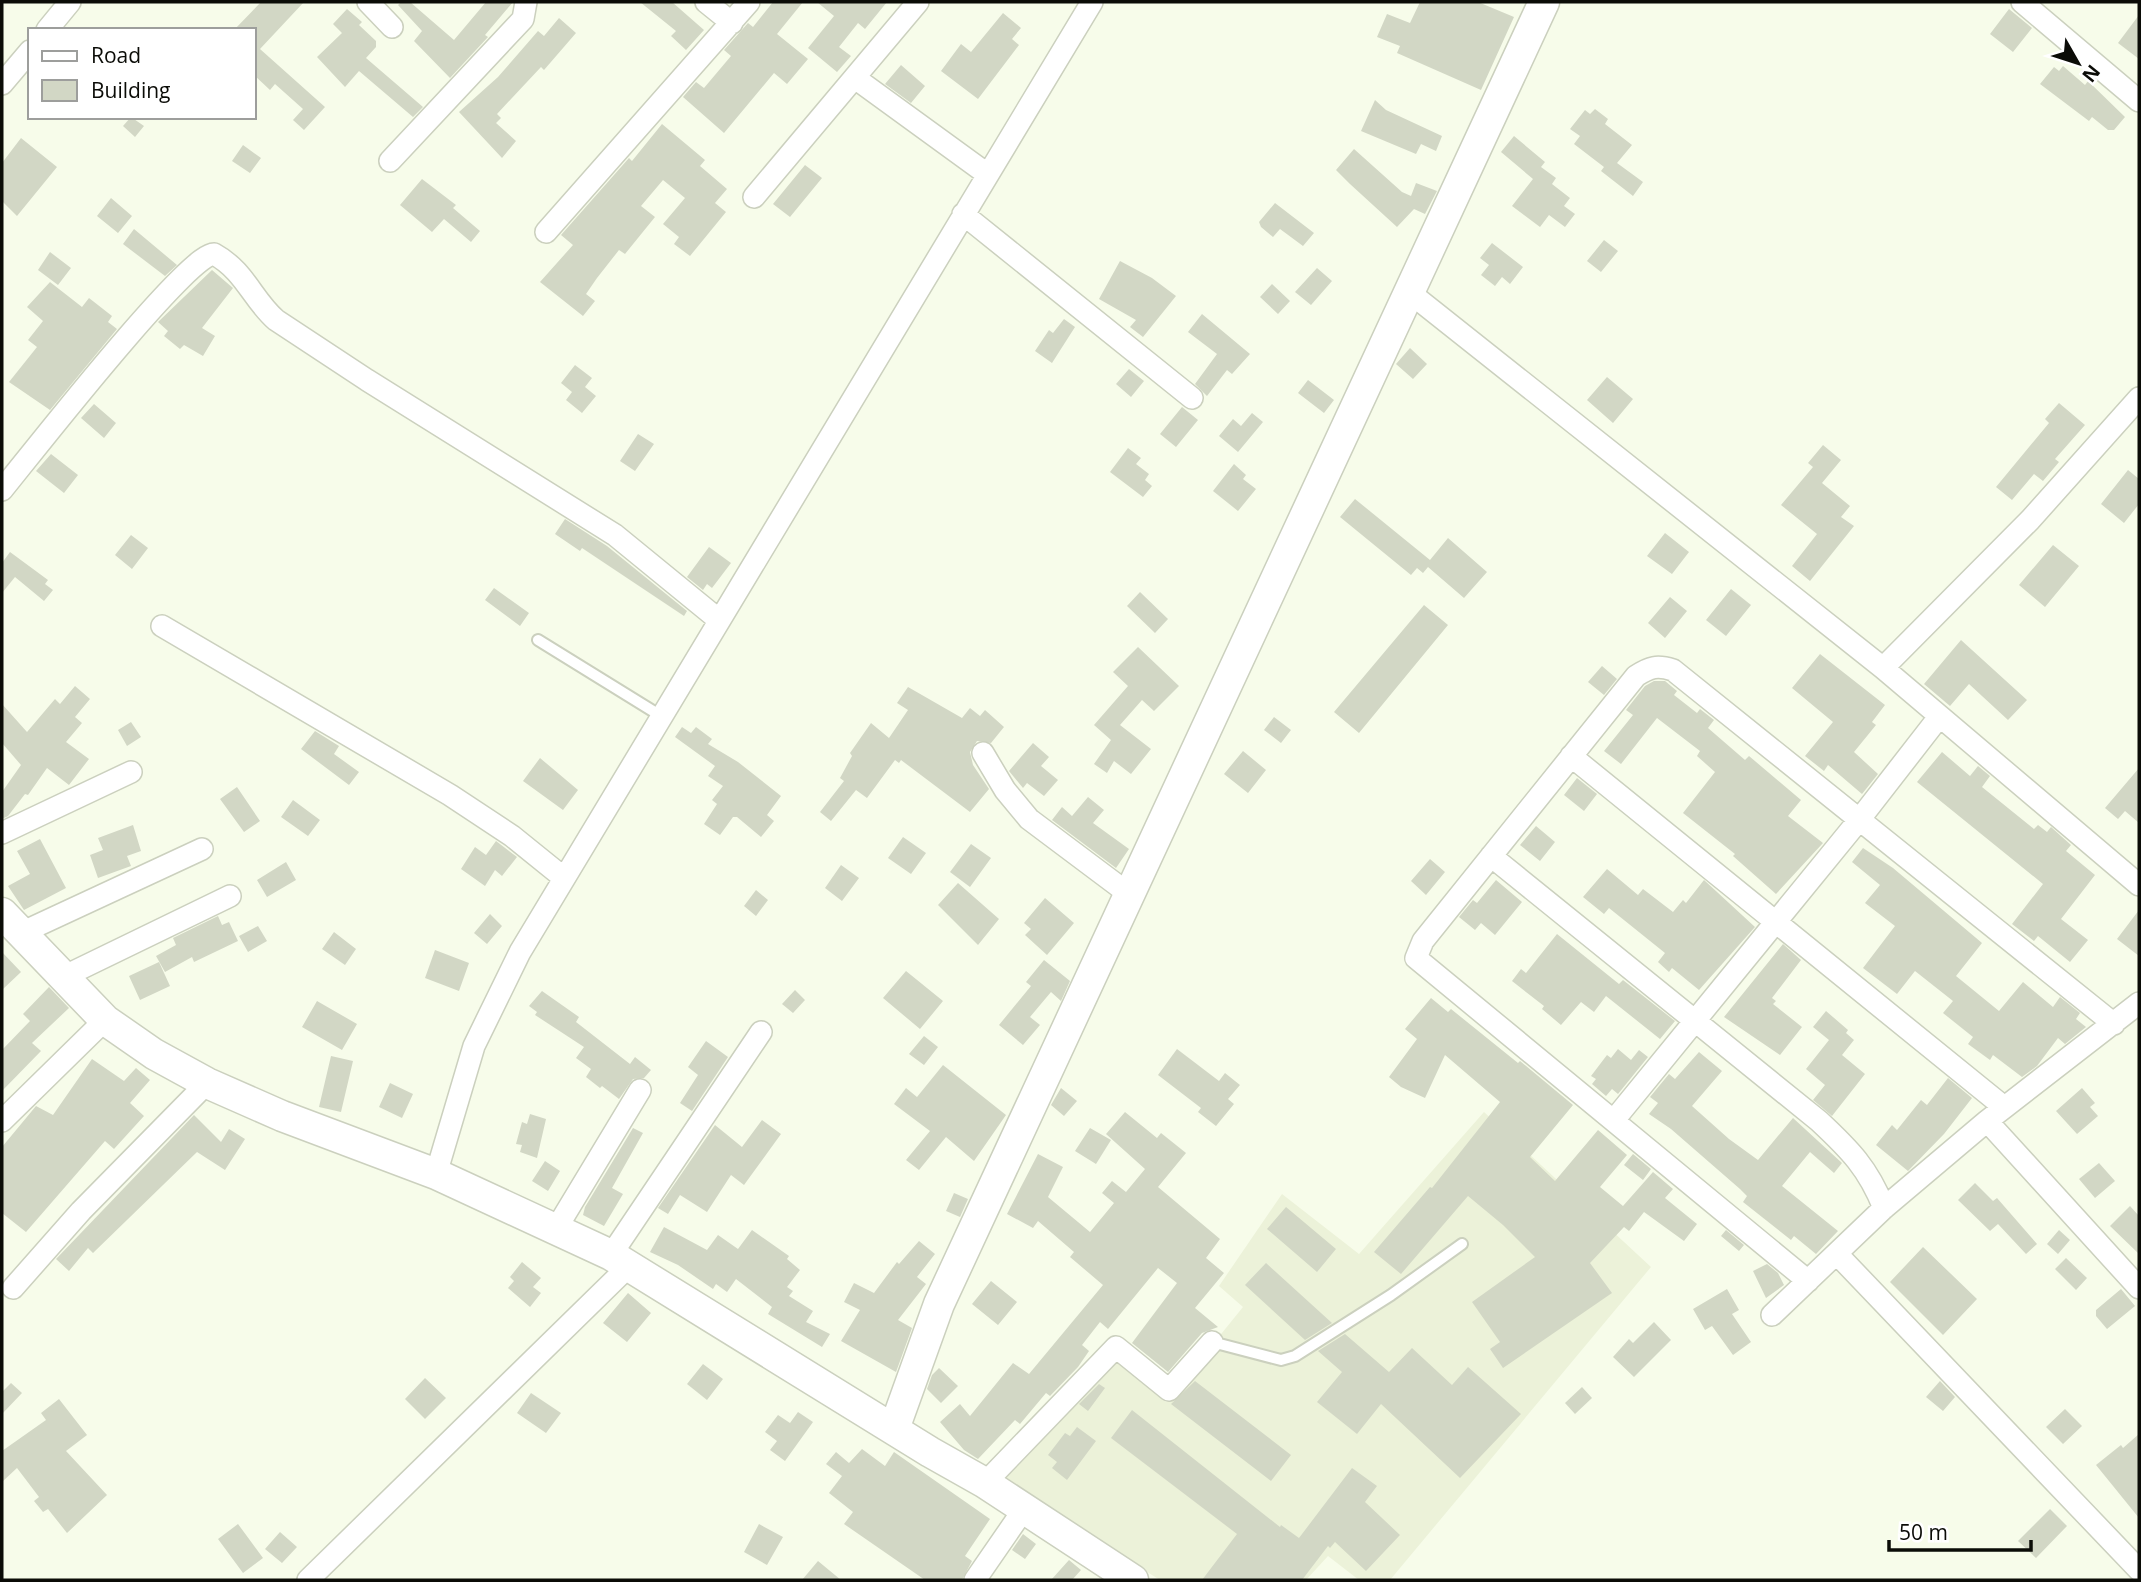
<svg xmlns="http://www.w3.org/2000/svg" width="2141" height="1582" viewBox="0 0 2141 1582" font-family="'Open Sans',sans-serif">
<rect width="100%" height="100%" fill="#f7fcea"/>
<path fill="#ecf2d9" d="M1484,1112L1651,1267L1390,1580H1359L1328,1556L1306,1580H1160L996,1477L1114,1360L1166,1402L1243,1307L1219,1286L1282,1194L1359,1254Z"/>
<path fill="#d2d7c5" d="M261,2H304L260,49L325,107L304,130L293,120L303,109L275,84L270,90L254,75V30H234Z
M401,2H410L454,40L486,2H513L485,35L488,37L450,78L414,41L422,31L398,5Z
M640,2H672L704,30L686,50L671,36L676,31Z
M773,2H803L777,34L808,59L787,84L774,73L724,133L683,97L696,82L704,88L731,56L724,50L748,23L753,27Z
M817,2H887L865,29L858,23L839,47L851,56L837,72L808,48L834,16Z
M1420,2H1478L1514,17L1481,90L1397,53L1400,46L1377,37L1387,14L1410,23Z
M347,9L362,22L359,25L376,41V47L366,58L423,107L413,117L359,71L345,87L317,57L342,33L333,24Z
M2009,9L2032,28L2013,52L1990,34Z
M1003,13L1021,28L1012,39L1019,45L978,99L941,71L961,44L971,52Z
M2139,15V59L2118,43Z
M559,18L576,33L544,70L541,67L497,114L501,118L496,123L516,141L502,158L459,112L498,77L538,31L544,36Z
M901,65L925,86L911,103L885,84Z
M2063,66L2085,85L2088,81L2125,117L2114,130H2108L2092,117L2089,121L2040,84L2054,67L2059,71Z
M1375,100L1386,110L1442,136L1436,151L1421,144L1416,154L1361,131Z
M1595,109L1608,119L1605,124L1632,145L1617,163L1643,182L1633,196L1601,171L1604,167L1574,144L1580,136L1570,129L1585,110L1590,114Z
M131,117L144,126L135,137L123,126Z
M662,124L705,160L700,166L727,189L715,203L726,212L690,256L674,244L679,237L663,224L685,198L663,180L641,206L655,217L625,254L619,250L597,278L586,294L595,301L583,316L540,282L573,245L561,235L629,158L632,161Z
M1514,136L1545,162L1541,167L1556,178L1552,184L1570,198L1564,206L1575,214L1565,227L1549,215L1540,227L1512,206L1533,179L1501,152Z
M21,138L57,167L17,216L2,201V163Z
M243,145L261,158L250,173L232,161Z
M1354,149L1402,192L1411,196L1416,183L1437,191L1425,214L1414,209L1397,227L1350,184L1336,170Z
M805,165L822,178L790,217L773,204Z
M422,179L456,205L453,208L480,231L471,242L444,219L432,232L400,205Z
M111,198L132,216L118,233L97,216Z
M1275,203L1314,233L1303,246L1280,229L1273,237L1261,227L1259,222Z
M134,229L177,265L165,276L123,244Z
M1604,240L1618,251L1601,272L1587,261Z
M1492,243L1523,267L1510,284L1502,277L1495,286L1481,275L1489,265L1480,258Z
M50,252L71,268L58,285L38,270Z
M1120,261L1152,278L1176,296L1143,337L1130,327L1136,320L1099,299Z
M1317,268L1332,281L1311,305L1295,292Z
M212,270L233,288L202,328L215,336L203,356L184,345L180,349L164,336L168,331L158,322Z
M50,282L82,307L89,298L112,316L108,322L117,329L50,410L9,382L37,347L28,340L43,321L27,307Z
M1272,284L1290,301L1278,314L1260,297Z
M1202,314L1250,354L1232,374L1227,370L1207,396L1195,384L1217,354L1188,332Z
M1064,319L1075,327L1052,363L1035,351L1049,330L1053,333Z
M1410,348L1427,364L1413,379L1396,364Z
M575,365L592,378L585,387L596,396L582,413L566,400L572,392L561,383Z
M1129,369L1144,381L1131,397L1116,384Z
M1607,377L1633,399L1613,423L1587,400Z
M1308,380L1334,400L1324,413L1298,393Z
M2059,403L2085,425L2055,459L2059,462L2043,481L2034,474L2012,500L1996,487L2049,423L2045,419Z
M94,404L116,423L104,438L81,418Z
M1182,407L1198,420L1176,447L1160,434Z
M1252,413L1263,422L1238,452L1219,436L1233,419L1241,426Z
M638,434L654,444L635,471L620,461Z
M1823,445L1841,460L1822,483L1850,506L1841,517L1854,526L1810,581L1792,566L1817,534L1781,505L1813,467L1808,463Z
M1128,448L1141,458L1136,464L1149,474L1145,480L1152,486L1143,497L1110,472Z
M51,454L78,475L64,493L36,471Z
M1234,464L1246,475L1243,479L1256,489L1238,511L1213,491Z
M2128,470L2139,479V504L2124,523L2101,504Z
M1355,499L1430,560L1448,538L1487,572L1464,598L1428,567L1423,573L1417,568L1411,575L1340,517Z
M565,519L607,546L687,611L684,616L582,548L580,551L555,534Z
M1665,533L1689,552L1672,574L1647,556Z
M131,535L148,548L132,569L115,555Z
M2053,545L2079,566L2045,607L2019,585Z
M709,547L731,563L712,588L707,584L703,590L687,577Z
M10,552L48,580L45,584L53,590L44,601L15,577L2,593V563Z
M494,588L529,613L520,626L485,600Z
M1731,589L1751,605L1726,636L1706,620Z
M1140,592L1168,619L1155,633L1127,606Z
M1670,597L1687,611L1665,638L1648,623Z
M1424,605L1448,625L1359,733L1334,712Z
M1961,640L2027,700L2008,720L1969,684L1950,706L1924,684Z
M1138,647L1179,686L1154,711L1142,700L1120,725L1151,749L1131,774L1114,761L1107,773L1094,764L1111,740L1094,725L1128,686L1113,672Z
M1820,654L1885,705L1872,722L1876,725L1854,752L1878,774L1862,794L1828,765L1824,771L1805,756L1833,722L1792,688Z
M1602,666L1617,679L1604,695L1588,682Z
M1654,681H1665L1677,691L1674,695L1697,713L1700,709L1714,720L1708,728L1745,760L1749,756L1801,800L1788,816L1823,843L1776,894L1733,856L1735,854L1683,813L1715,772L1697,756L1700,751L1657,718L1621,764L1604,751L1633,715L1626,710L1645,686Z
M75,686L90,699L75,717L82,723L66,742L89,759L69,785L47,768L28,795L25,794L8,816L2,819V792L21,765L2,743V704L27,732L55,699L60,704Z
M908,687L962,718L970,708L980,716L985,710L1004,727L991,743L977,741L970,752L973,765L989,789L970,812L901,760L899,763L895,760L867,798L856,790L831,821L820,812L844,781L840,778L852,756L850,753L871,723L889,738L908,710L897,703Z
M1274,717L1291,730L1281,743L1264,730Z
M131,722L141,737L127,746L118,730Z
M682,727L691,733L696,727L712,739L708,744L738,762L781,796L767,815L774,821L761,837L737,817H733L720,835L704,824L717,804L712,800L723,786L708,776L715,766L675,737Z
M315,731L339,746L334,754L359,772L349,785L301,749Z
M1033,743L1049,757L1041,766L1058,780L1044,796L1027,783L1023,788L1009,771Z
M1243,751L1266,770L1248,793L1224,774Z
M1942,752L1970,776L1978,766L1990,776L1982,787L2034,829L2038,825L2047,832L2051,827L2071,845L2066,851L2095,875L2061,919L2088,940L2070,962L2038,936L2034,941L2012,924L2043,884L1917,782Z
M540,758L578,790L563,810L523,781Z
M2139,768V823L2125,811L2118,819L2105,808Z
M1577,778L1597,794L1584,811L1564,795Z
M237,787L260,821L244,832L220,799Z
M1088,797L1104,810L1093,823L1129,849L1116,868L1052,820L1062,807L1072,816Z
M293,800L320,820L308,836L281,817Z
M133,825L141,851L127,856L131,866L98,878L90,855L103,850L98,838Z
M1536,826L1555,842L1540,861L1520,845Z
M903,837L926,853L911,874L888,858Z
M40,839L66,888L24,910L8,886L30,874L17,851Z
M496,841L517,857L502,876L495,870L485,886L461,869L475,847L486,855Z
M971,844L991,858L970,887L950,872Z
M1863,848L1893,868L1982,943L1956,976L1999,1011L2023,982L2053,1007L2060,997L2080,1013L2076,1019L2086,1027L2065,1044L2058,1038L2037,1066L2022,1077L1993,1055L1990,1060L1968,1044L1973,1037L1943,1013L1953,1001L1915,971L1897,994L1863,968L1895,926L1865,903L1880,885L1852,862Z
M1430,859L1445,872L1426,895L1411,881Z
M286,862L296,880L267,897L257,880Z
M841,865L859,878L842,901L825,888Z
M1607,869L1638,895L1643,889L1673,912L1683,900L1686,903L1704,880L1755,927L1699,990L1672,968L1669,972L1658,962L1665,953L1609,908L1604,914L1583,897Z
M1496,880L1522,902L1495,935L1481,923L1475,930L1459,917L1473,900L1477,903Z
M958,883L999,919L978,945L938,905Z
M756,890L768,900L756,916L744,906Z
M1045,898L1074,923L1047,955L1025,935L1031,929L1024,923Z
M2139,910V956L2117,939Z
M490,914L502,926L487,944L474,933Z
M218,916L222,925L229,922L238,941L194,962L192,957L165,972L156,956L176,945L173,938Z
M258,926L267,941L248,952L239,936Z
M334,932L356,949L345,965L322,949Z
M1557,934L1619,984L1623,980L1675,1021L1660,1039L1606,996L1594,1012L1581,1002L1561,1025L1542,1009L1544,1006L1512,981L1521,969L1526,973Z
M1783,944L1801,960L1772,998L1776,1001L1773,1004L1802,1027L1780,1055L1724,1017Z
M435,950L469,963L459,991L425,978Z
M2,952L21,972L2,990Z
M1044,960L1070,981L1061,1001L1051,992L1030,1017L1040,1025L1023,1045L999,1025L1031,986L1026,982Z
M159,962L170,986L140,1000L129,976Z
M906,971L943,1001L920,1029L883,998Z
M49,987L69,1008L32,1043L41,1051L2,1091V1050L30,1021L23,1014Z
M795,990L805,1000L793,1013L782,1004Z
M542,991L579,1017L576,1022L630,1064L635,1057L651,1070L644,1078L633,1079L619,1099L602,1086L600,1088L586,1077L591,1069L576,1058L584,1047L535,1015L537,1012L529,1006Z
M1431,998L1448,1012L1451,1009L1518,1063L1520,1061L1573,1105L1530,1157L1555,1181L1598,1130L1627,1155L1600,1187L1623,1206L1653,1172L1673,1189L1665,1198L1697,1224L1684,1241L1644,1212L1629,1231L1624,1227L1590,1263L1612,1293L1503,1368L1490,1349L1500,1342L1472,1302L1535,1257L1503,1225L1468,1196L1401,1274L1374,1252L1430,1187L1432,1188L1500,1102L1445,1055L1425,1098L1401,1087L1389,1077L1417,1039L1405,1029Z
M317,1001L357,1024L342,1050L302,1027Z
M1826,1011L1848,1030L1846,1033L1854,1040L1842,1055L1865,1074L1832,1116L1813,1100L1825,1085L1806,1069L1829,1040L1813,1027Z
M924,1036L938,1047L924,1065L909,1054Z
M706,1041L728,1057L692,1111L680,1103L698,1075L688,1067Z
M1177,1049L1219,1081L1225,1073L1240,1085L1228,1099L1234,1104L1216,1126L1198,1112L1201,1108L1158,1075Z
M1618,1049L1631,1060L1639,1050L1648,1057L1618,1094L1612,1089L1606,1096L1592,1084L1596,1079L1591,1076L1607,1055L1611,1058Z
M1699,1052L1722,1071L1692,1106L1729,1139L1758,1160L1793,1118L1842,1163L1834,1173L1810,1152L1782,1186L1838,1231L1816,1254L1794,1236L1791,1240L1743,1202L1747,1196L1740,1189L1671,1129L1649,1114L1658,1103L1650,1097L1669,1074L1675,1079Z
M331,1056L353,1061L341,1112L319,1107Z
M92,1059L124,1081L136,1068L150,1080L130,1103L144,1116L114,1149L105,1141L26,1232L2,1213V1147L36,1106L53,1115Z
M943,1065L1006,1115L974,1161L946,1137L919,1170L906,1160L930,1131L894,1104L906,1088L917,1097Z
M1948,1078L1972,1098L1944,1134L1908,1171L1876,1145L1892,1125L1897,1130L1921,1100L1927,1105Z
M390,1083L413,1094L402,1118L379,1107Z
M1061,1088L1077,1101L1064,1116L1051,1105Z
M2082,1088L2095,1103L2090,1107L2098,1116L2077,1134L2056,1111Z
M1125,1112L1157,1138L1161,1133L1186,1153L1158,1187L1220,1239L1206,1258L1224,1273L1195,1308L1218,1327L1202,1333L1168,1372L1132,1343L1177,1283L1158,1268L1108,1329L1100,1322L1082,1345L1089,1351L1078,1367L1050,1396L1046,1393L1020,1424L1015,1420L978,1459L964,1450L940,1422L960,1404L970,1416L1013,1363L1029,1374L1103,1285L1070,1257L1074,1252L1038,1221L1033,1228L1007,1214L1038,1154L1063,1167L1048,1197L1090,1232L1114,1203L1102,1193L1112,1181L1126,1192L1145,1169L1106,1134Z
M530,1114L546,1119L537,1158L520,1152L522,1145L516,1144L522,1122L527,1124Z
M194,1115L221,1142L229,1129L245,1139L225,1170L197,1152L93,1253L88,1248L69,1271L56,1259Z
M762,1120L781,1134L744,1185L731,1175L707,1212L680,1195L668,1214L658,1208L715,1125L742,1147Z
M633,1128L643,1133L612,1188L623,1194L604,1226L583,1215L585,1207Z
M1090,1128L1111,1140L1096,1164L1075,1151Z
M1633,1154L1651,1169L1643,1180L1624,1165Z
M545,1161L560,1171L548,1191L532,1181Z
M2099,1163L2115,1181L2095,1198L2079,1179Z
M1975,1183L1993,1201L1997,1198L2037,1244L2026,1254L1998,1224L1990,1231L1958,1200Z
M954,1193L968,1199L960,1217L946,1211Z
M2130,1206L2139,1216V1254L2110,1226Z
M1286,1207L1336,1249L1317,1272L1267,1229Z
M664,1227L707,1250L718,1235L738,1249L752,1230L789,1256L787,1259L800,1270L787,1287L793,1291L789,1296L813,1311L806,1322L830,1334L822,1347L768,1314L772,1307L736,1279L727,1292L716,1284L713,1289L678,1265L650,1252Z
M1726,1230L1744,1245L1739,1251L1721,1236Z
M2059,1230L2070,1240L2058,1254L2047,1244Z
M919,1241L935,1254L917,1277L926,1284L898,1320L912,1328L896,1372L841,1341L860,1310L844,1302L854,1283L874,1293L897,1262L899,1264Z
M1923,1247L1977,1299L1943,1335L1890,1282Z
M2066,1258L2087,1278L2076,1290L2055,1269Z
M522,1262L541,1278L533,1287L541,1293L530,1307L508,1288L514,1281L510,1277Z
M1266,1263L1332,1323L1305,1340L1245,1285Z
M1767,1264L1778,1273L1784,1285L1766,1298L1753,1271Z
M991,1281L1017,1302L998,1325L972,1304Z
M1727,1289L1739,1310L1732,1314L1751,1342L1733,1355L1712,1326L1705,1330L1693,1309Z
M2121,1289L2135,1306L2107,1329L2096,1316V1310Z
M628,1293L651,1313L627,1342L603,1323Z
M1654,1322L1671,1340L1634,1377L1613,1357L1629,1339L1633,1343Z
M1345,1334L1389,1372L1412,1348L1452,1385L1468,1367L1521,1414L1460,1478L1381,1404L1357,1434L1317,1402L1342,1372L1318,1351Z
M703,1364L723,1379L707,1400L687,1384Z
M939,1368L958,1386L941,1403L927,1389L932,1375Z
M425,1378L446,1398L425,1419L405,1399Z
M1195,1381L1291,1455L1271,1481L1171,1404Z
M1940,1381L1955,1397L1943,1411L1926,1397Z
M11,1383L22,1393L2,1414V1392Z
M1099,1384L1105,1388L1088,1411L1079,1404Z
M1582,1387L1592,1398L1575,1414L1565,1403Z
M531,1393L561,1413L546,1433L517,1413Z
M59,1399L87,1435L66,1451L107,1495L67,1533L48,1509L43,1512L34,1501L39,1497L17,1468L2,1482V1451L46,1420L41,1413Z
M2065,1409L2082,1426L2063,1444L2046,1427Z
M1132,1410L1280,1527L1281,1525L1299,1538L1352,1468L1377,1486L1365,1502L1400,1535L1366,1571L1335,1542L1330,1548L1328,1546L1302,1580H1202L1237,1534L1111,1438Z
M798,1412L813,1422L785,1461L770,1450L777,1441L765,1432L778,1415L790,1423Z
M1077,1427L1096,1441L1067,1480L1052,1468L1057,1462L1048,1455L1065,1433L1070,1436Z
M2139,1434V1518L2096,1465L2121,1445L2123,1448Z
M862,1449L885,1466L894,1452L990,1519L965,1556L972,1561L962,1580H925L844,1524L853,1512L829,1493L842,1476L826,1464L836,1452L849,1463Z
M2050,1509L2067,1526L2036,1558L2018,1541Z
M238,1524L263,1558L243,1573L218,1539Z
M759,1524L783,1537L767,1565L744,1552Z
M280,1532L297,1547L282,1563L265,1549Z
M1023,1534L1036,1544L1025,1559L1012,1550Z
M1069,1560L1081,1570L1072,1580H1051Z
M818,1561L841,1580H802Z"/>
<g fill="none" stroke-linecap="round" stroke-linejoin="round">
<defs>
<path id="lane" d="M538,640L661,716
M1212,1342L1281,1360L1295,1356L1391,1295L1462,1244"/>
<path id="street" d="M368,2L392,27
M706,2L732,23
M2022,2L2139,101
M47,30L70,2
M855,78L987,174
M2,84L30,51
M390,161L523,19L526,2
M754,197L918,2
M963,214L1192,398
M546,232L749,2
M1409,292L1883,668L2139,885
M2,490C29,457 188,253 214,254C245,271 252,299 276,320L367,380L615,535L719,620
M162,626L450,795L512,836L564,878
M1883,668L2030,520L2139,398
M983,753L1005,790L1029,819L1129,894
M1571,756L2004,1107
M2,833L131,772
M1491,856L1819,1121C1850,1150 1868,1168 1884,1208
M19,934L202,849
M61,978L230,896
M1614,1120L1859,820L1939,717
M2,1121L105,1020
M1987,1121L2139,1288
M436,1174L474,1046L520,952L1092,2
M556,1229L640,1090
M1837,1254L2139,1570
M611,1255L761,1032
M1808,1281L1416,958L1423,941L1636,676C1650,667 1657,665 1673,670L2114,1024
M13,1288L81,1211L207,1083
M1772,1315L1884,1208L1987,1121L2139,1003
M985,1483L1116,1347L1169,1390L1212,1342
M308,1580L629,1266
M975,1580L1024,1509"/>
<path id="secondary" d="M2,913L105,1020L154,1054L207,1083L282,1116L436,1174L611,1255L930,1452L985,1483L1133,1580
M894,1429L939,1304L1544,2"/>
</defs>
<use href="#lane" stroke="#cbd0be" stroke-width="14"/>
<use href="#street" stroke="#cbd0be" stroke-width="24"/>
<use href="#secondary" stroke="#cbd0be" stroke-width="33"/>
<use href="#lane" stroke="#fff" stroke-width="10"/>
<use href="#street" stroke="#fff" stroke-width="21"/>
<use href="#secondary" stroke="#fff" stroke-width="30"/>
</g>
<rect width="2141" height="1582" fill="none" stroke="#0b0c07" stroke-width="7"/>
<rect x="28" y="28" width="228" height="91" fill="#ffffff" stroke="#9d9e9c" stroke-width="2"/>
<rect x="42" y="51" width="35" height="10" fill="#ffffff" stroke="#9d9e9c" stroke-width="2"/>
<text x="91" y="63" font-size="21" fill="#0b0c07">Road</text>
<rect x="42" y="80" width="35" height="21" fill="#d2d7c5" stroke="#9d9e9c" stroke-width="2"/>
<text x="91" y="98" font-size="21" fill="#0b0c07">Building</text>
<g transform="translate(2078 63) rotate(129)" stroke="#ffffff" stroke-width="5" paint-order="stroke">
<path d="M0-5L12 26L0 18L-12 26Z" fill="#0b0c07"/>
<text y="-10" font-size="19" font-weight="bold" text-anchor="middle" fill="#0b0c07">N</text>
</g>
<path d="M1889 1540v10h142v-10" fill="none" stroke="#0b0c07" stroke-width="3.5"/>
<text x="1899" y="1540" font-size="21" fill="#0b0c07" stroke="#ffffff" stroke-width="5" paint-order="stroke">50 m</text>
</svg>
